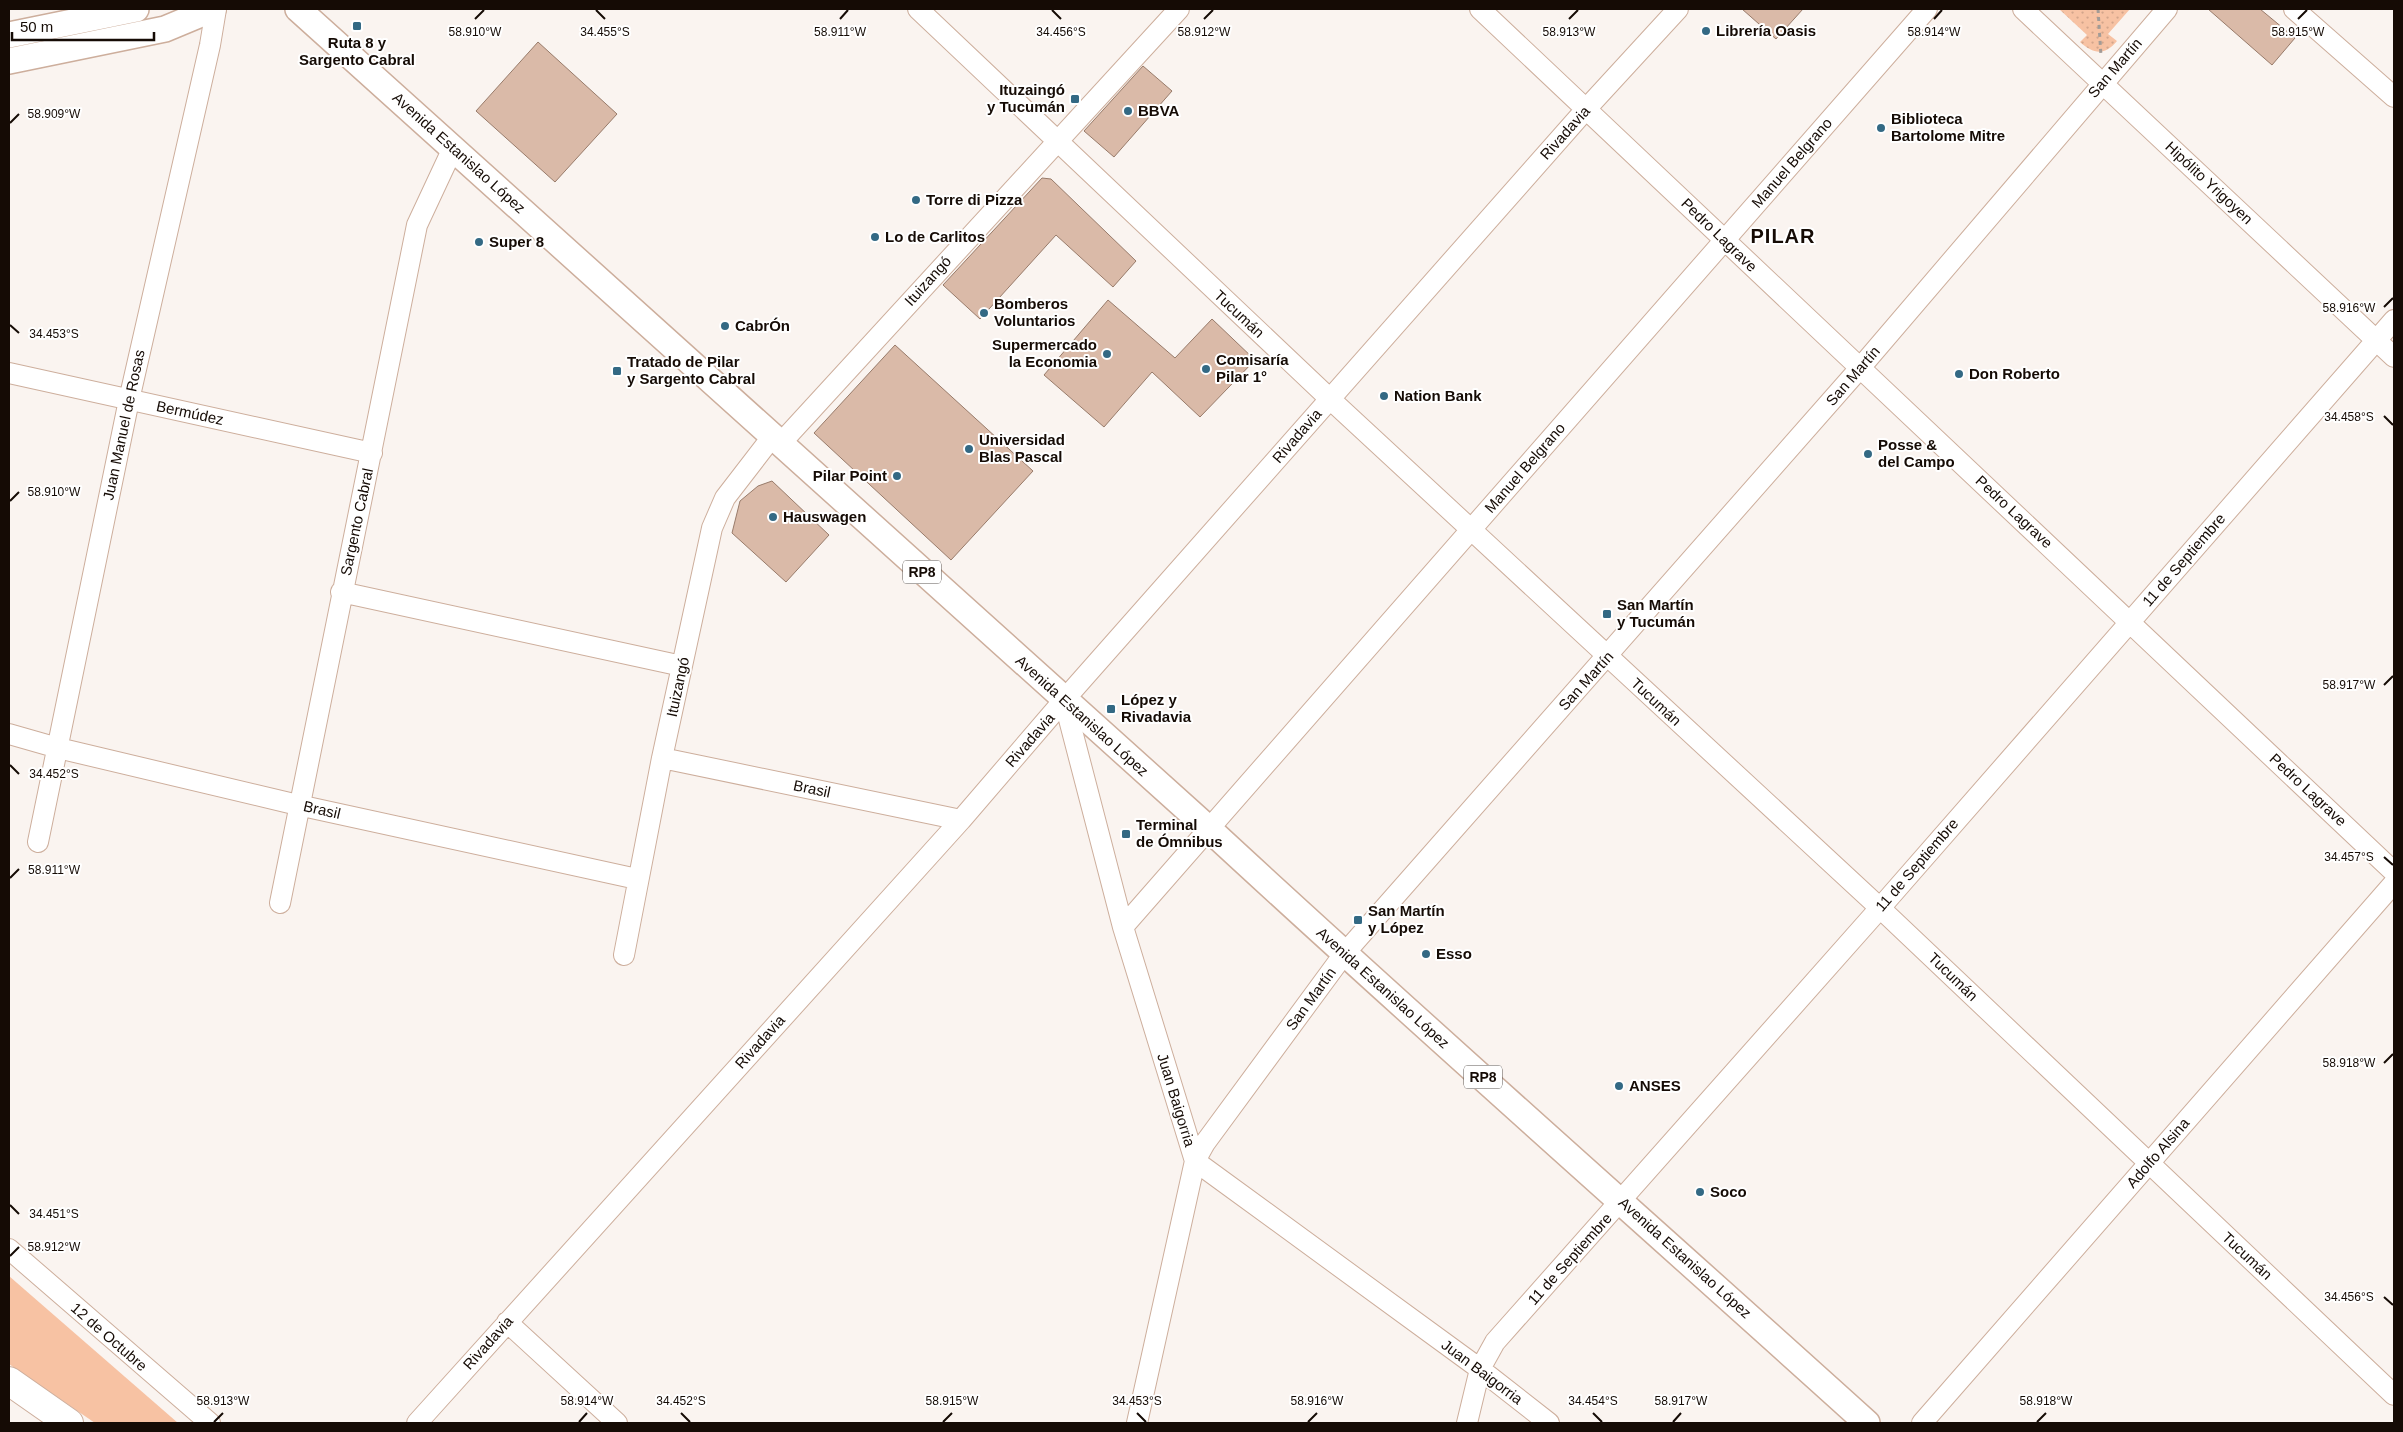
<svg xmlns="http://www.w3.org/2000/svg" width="2403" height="1432" viewBox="0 0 2403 1432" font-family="Arial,sans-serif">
<defs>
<pattern id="park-dots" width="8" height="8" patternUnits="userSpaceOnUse" patternTransform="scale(1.25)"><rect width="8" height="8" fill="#f7c2a3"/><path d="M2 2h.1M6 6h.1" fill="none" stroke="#d3a58b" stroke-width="1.8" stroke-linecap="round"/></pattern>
</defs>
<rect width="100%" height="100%" fill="#faf4f0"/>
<path fill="#f7c2a3" d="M9,1276L178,1423H95L9,1364Z"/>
<path fill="url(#park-dots)" d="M2059,9H2130L2108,34L2117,41C2105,56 2093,54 2080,42L2087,35Z"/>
<path fill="#dabaa8" stroke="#987b6a" d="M1742,9H1803L1776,39Z
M2208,9H2260L2295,38L2272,65Z
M538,42L617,114L555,182L476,111Z
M1143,66L1172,91L1114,157L1084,131Z
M1042,178L1051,179L1136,261L1113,287L1056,235L980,319L943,285Z
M1108,300L1175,358L1212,319L1255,360L1200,417L1152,372L1104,427L1044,375Z
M895,345L1033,471L951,560L814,433Z
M772,481L829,535L786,582L732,533L740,501L758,486Z"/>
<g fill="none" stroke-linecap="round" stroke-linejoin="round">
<defs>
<path id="minor" d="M918,9L1330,399L1880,908L2394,1395
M1480,9L2394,872
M2023,9L2394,357
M2294,9L2394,97
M9,373L372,453
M780,444L1179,9
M341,592L682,666
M1064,700L1123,927L1195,1161L1480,1369L1549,1423
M9,734L58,748L298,805L637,879
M662,758L961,820
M38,842L129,400L210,45L216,9
M280,903L417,225L453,148
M1123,927L1927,9
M624,955L662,758L712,528L725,498L772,437
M9,1249L210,1423
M507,1322L617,1423
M417,1423L961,820L1064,700L1587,108L1678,9
M1137,1423L1195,1161L1205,1143L1344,954L1860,368L2167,9
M1467,1423L1480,1369L1495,1342L1880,908L2394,320
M1922,1423L2394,883"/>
<path id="major" d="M298,9L1209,829C1426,1030 1648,1225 1867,1423
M9,35L136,9
M9,61L165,29L213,9"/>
<path id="highway" d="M9,1381L69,1423"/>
</defs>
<use href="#minor" stroke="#cdae9c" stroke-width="22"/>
<use href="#major" stroke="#cdae9c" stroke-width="28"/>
<use href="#highway" stroke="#cdae9c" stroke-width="30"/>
<path stroke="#a29b96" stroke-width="3" stroke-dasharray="4 4" stroke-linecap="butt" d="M2098,9L2101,56"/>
<use href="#minor" stroke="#fff" stroke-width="20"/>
<use href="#major" stroke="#fff" stroke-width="25"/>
<use href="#highway" stroke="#fff" stroke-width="28"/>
</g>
<path fill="none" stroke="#150b05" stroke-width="2" d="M596,10L605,19M1052,10L1061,19M475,19L484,10M840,19L848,10M1204,19L1213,10M1569,19L1578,10M1934,19L1942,10M2298,19L2307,10M10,123L19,114M2384,307L2393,298M10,325L19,333M2384,416L2393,425M10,501L19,492M2384,685L2393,676M10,765L19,774M2384,857L2393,865M10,878L19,869M2384,1063L2393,1054M10,1205L19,1214M10,1256L19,1247M2384,1297L2393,1305M681,1413L690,1422M1137,1413L1146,1422M1593,1413L1602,1422M214,1422L223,1413M579,1422L587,1413M943,1422L952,1413M1308,1422L1317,1413M1673,1422L1681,1413M2037,1422L2046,1413"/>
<g fill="#336984" stroke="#fff" stroke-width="2">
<rect x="352" y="21" width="10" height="10" rx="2.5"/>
<circle cx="1706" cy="31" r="5"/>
<rect x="1070" y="94" width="10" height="10" rx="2.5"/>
<circle cx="1128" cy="111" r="5"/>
<circle cx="1881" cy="128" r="5"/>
<circle cx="916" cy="200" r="5"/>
<circle cx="875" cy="237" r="5"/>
<circle cx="479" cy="242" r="5"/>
<circle cx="984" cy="313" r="5"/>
<circle cx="725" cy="326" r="5"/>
<circle cx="1107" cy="354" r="5"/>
<circle cx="1206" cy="369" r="5"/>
<rect x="612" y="366" width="10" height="10" rx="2.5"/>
<circle cx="1959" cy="374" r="5"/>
<circle cx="1384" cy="396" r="5"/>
<circle cx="969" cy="449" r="5"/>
<circle cx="1868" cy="454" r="5"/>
<circle cx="897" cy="476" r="5"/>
<circle cx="773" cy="517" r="5"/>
<rect x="1602" y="609" width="10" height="10" rx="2.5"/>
<rect x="1106" y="704" width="10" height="10" rx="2.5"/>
<rect x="1121" y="829" width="10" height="10" rx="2.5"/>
<rect x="1353" y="915" width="10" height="10" rx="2.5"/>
<circle cx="1426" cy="954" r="5"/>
<circle cx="1619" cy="1086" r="5"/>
<circle cx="1700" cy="1192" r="5"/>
</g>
<g text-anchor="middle" stroke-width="4" stroke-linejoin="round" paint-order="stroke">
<g fill="#fff" stroke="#5b5450" stroke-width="1">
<rect x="903" y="560.5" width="38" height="23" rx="4"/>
<rect x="1464" y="1065.5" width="38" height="23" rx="4"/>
</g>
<g font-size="14" font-weight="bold" fill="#150b05">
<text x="922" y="577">RP8</text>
<text x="1483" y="1082">RP8</text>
</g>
<g font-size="15" font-weight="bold" fill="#150b05" stroke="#fff" text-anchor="start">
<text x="1716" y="36">Librería Oasis</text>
<text x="357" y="48" text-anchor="middle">Ruta 8 y<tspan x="357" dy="17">Sargento Cabral</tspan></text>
<text x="1065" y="95" text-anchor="end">Ituzaingó<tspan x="1065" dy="17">y Tucumán</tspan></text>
<text x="1138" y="116">BBVA</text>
<text x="1891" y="124">Biblioteca<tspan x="1891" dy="17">Bartolome Mitre</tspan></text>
<text x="926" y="205">Torre di Pizza</text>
<text x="885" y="242">Lo de Carlitos</text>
<text x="489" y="247">Super 8</text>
<text x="994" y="309">Bomberos<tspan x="994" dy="17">Voluntarios</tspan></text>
<text x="735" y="331">CabrÓn</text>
<text x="1097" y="350" text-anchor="end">Supermercado<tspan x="1097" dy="17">la Economia</tspan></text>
<text x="1216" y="365">Comisaría<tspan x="1216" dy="17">Pilar 1°</tspan></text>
<text x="627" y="367">Tratado de Pilar<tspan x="627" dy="17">y Sargento Cabral</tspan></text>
<text x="1969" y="379">Don Roberto</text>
<text x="1394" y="401">Nation Bank</text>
<text x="979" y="445">Universidad<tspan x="979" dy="17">Blas Pascal</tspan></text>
<text x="1878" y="450">Posse &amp;<tspan x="1878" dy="17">del Campo</tspan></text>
<text x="887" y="481" text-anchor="end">Pilar Point</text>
<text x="783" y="522">Hauswagen</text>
<text x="1617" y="610">San Martín<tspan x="1617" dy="17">y Tucumán</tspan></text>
<text x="1121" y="705">López y<tspan x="1121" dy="17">Rivadavia</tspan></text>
<text x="1136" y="830">Terminal<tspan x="1136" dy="17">de Ómnibus</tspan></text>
<text x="1368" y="916">San Martín<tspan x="1368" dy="17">y López</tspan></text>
<text x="1436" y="959">Esso</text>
<text x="1629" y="1091">ANSES</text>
<text x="1710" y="1197">Soco</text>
</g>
<g font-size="15" fill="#150b05" stroke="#fff">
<text transform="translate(2115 68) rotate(-49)" y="5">San Martín</text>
<text transform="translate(1565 133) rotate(-48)" y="5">Rivadavia</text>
<text transform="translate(459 153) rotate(42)" y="5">Avenida Estanislao López</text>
<text transform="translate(1792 163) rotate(-49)" y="5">Manuel Belgrano</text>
<text transform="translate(2209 183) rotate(43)" y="5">Hipólito Yrigoyen</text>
<text transform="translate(1719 235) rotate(44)" y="5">Pedro Lagrave</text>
<text transform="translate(928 281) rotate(-48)" y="5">Ituizangó</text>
<text transform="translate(1239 314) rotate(43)" y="5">Tucumán</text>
<text transform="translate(1853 376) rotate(-49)" y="5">San Martín</text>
<text transform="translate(190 413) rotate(12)" y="5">Bermúdez</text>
<text transform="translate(124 425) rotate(-78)" y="5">Juan Manuel de Rosas</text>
<text transform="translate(1297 436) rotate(-49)" y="5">Rivadavia</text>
<text transform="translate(1525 468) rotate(-49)" y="5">Manuel Belgrano</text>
<text transform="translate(2014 512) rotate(43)" y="5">Pedro Lagrave</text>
<text transform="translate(357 522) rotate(-78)" y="5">Sargento Cabral</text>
<text transform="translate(2184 560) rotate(-49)" y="5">11 de Septiembre</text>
<text transform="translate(1586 681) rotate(-48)" y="5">San Martín</text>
<text transform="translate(678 687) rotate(-78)" y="5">Ituizangó</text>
<text transform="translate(1656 702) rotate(43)" y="5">Tucumán</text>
<text transform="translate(1082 716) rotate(42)" y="5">Avenida Estanislao López</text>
<text transform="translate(1030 740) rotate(-49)" y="5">Rivadavia</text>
<text transform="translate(812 789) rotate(12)" y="5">Brasil</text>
<text transform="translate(2308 790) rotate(43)" y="5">Pedro Lagrave</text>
<text transform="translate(322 810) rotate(13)" y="5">Brasil</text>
<text transform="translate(1917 865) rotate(-49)" y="5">11 de Septiembre</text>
<text transform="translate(1953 977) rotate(44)" y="5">Tucumán</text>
<text transform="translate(1383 988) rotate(42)" y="5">Avenida Estanislao López</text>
<text transform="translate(1311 999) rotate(-54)" y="5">San Martín</text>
<text transform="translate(760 1042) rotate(-48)" y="5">Rivadavia</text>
<text transform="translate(1176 1100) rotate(73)" y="5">Juan Baigorria</text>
<text transform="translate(2158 1153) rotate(-49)" y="5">Adolfo Alsina</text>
<text transform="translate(2247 1256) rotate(43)" y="5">Tucumán</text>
<text transform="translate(1685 1258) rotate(42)" y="5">Avenida Estanislao López</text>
<text transform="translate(1570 1259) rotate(-48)" y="5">11 de Septiembre</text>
<text transform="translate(109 1337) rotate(41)" y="5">12 de Octubre</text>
<text transform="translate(488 1343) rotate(-48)" y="5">Rivadavia</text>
<text transform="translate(1482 1372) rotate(37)" y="5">Juan Baigorria</text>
</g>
<g font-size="20" font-weight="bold" letter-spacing="1" fill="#150b05" stroke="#fff">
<text x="1783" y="243">PILAR</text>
</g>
</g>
<g font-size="12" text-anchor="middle" fill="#150b05" stroke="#fff" stroke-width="4" stroke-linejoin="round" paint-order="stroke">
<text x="605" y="36">34.455°S</text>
<text x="1061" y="36">34.456°S</text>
<text x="475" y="36">58.910°W</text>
<text x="840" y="36">58.911°W</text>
<text x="1204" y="36">58.912°W</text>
<text x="1569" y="36">58.913°W</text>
<text x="1934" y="36">58.914°W</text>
<text x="2298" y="36">58.915°W</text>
<text x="54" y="118">58.909°W</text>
<text x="2349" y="312">58.916°W</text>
<text x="54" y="338">34.453°S</text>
<text x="2349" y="421">34.458°S</text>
<text x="54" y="496">58.910°W</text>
<text x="2349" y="689">58.917°W</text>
<text x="54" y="778">34.452°S</text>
<text x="2349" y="861">34.457°S</text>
<text x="54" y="874">58.911°W</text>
<text x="2349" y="1067">58.918°W</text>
<text x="54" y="1218">34.451°S</text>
<text x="54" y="1251">58.912°W</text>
<text x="2349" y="1301">34.456°S</text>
<text x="223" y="1405">58.913°W</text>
<text x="587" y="1405">58.914°W</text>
<text x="952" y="1405">58.915°W</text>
<text x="1317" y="1405">58.916°W</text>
<text x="1681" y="1405">58.917°W</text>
<text x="2046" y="1405">58.918°W</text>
<text x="681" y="1405">34.452°S</text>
<text x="1137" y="1405">34.453°S</text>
<text x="1593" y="1405">34.454°S</text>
</g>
<rect width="2403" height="1432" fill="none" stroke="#150b05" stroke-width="20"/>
<path d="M12 32v8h142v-8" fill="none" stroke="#150b05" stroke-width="2.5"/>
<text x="20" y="32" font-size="15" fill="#150b05" stroke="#ffffff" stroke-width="4" paint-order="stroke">50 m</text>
</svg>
